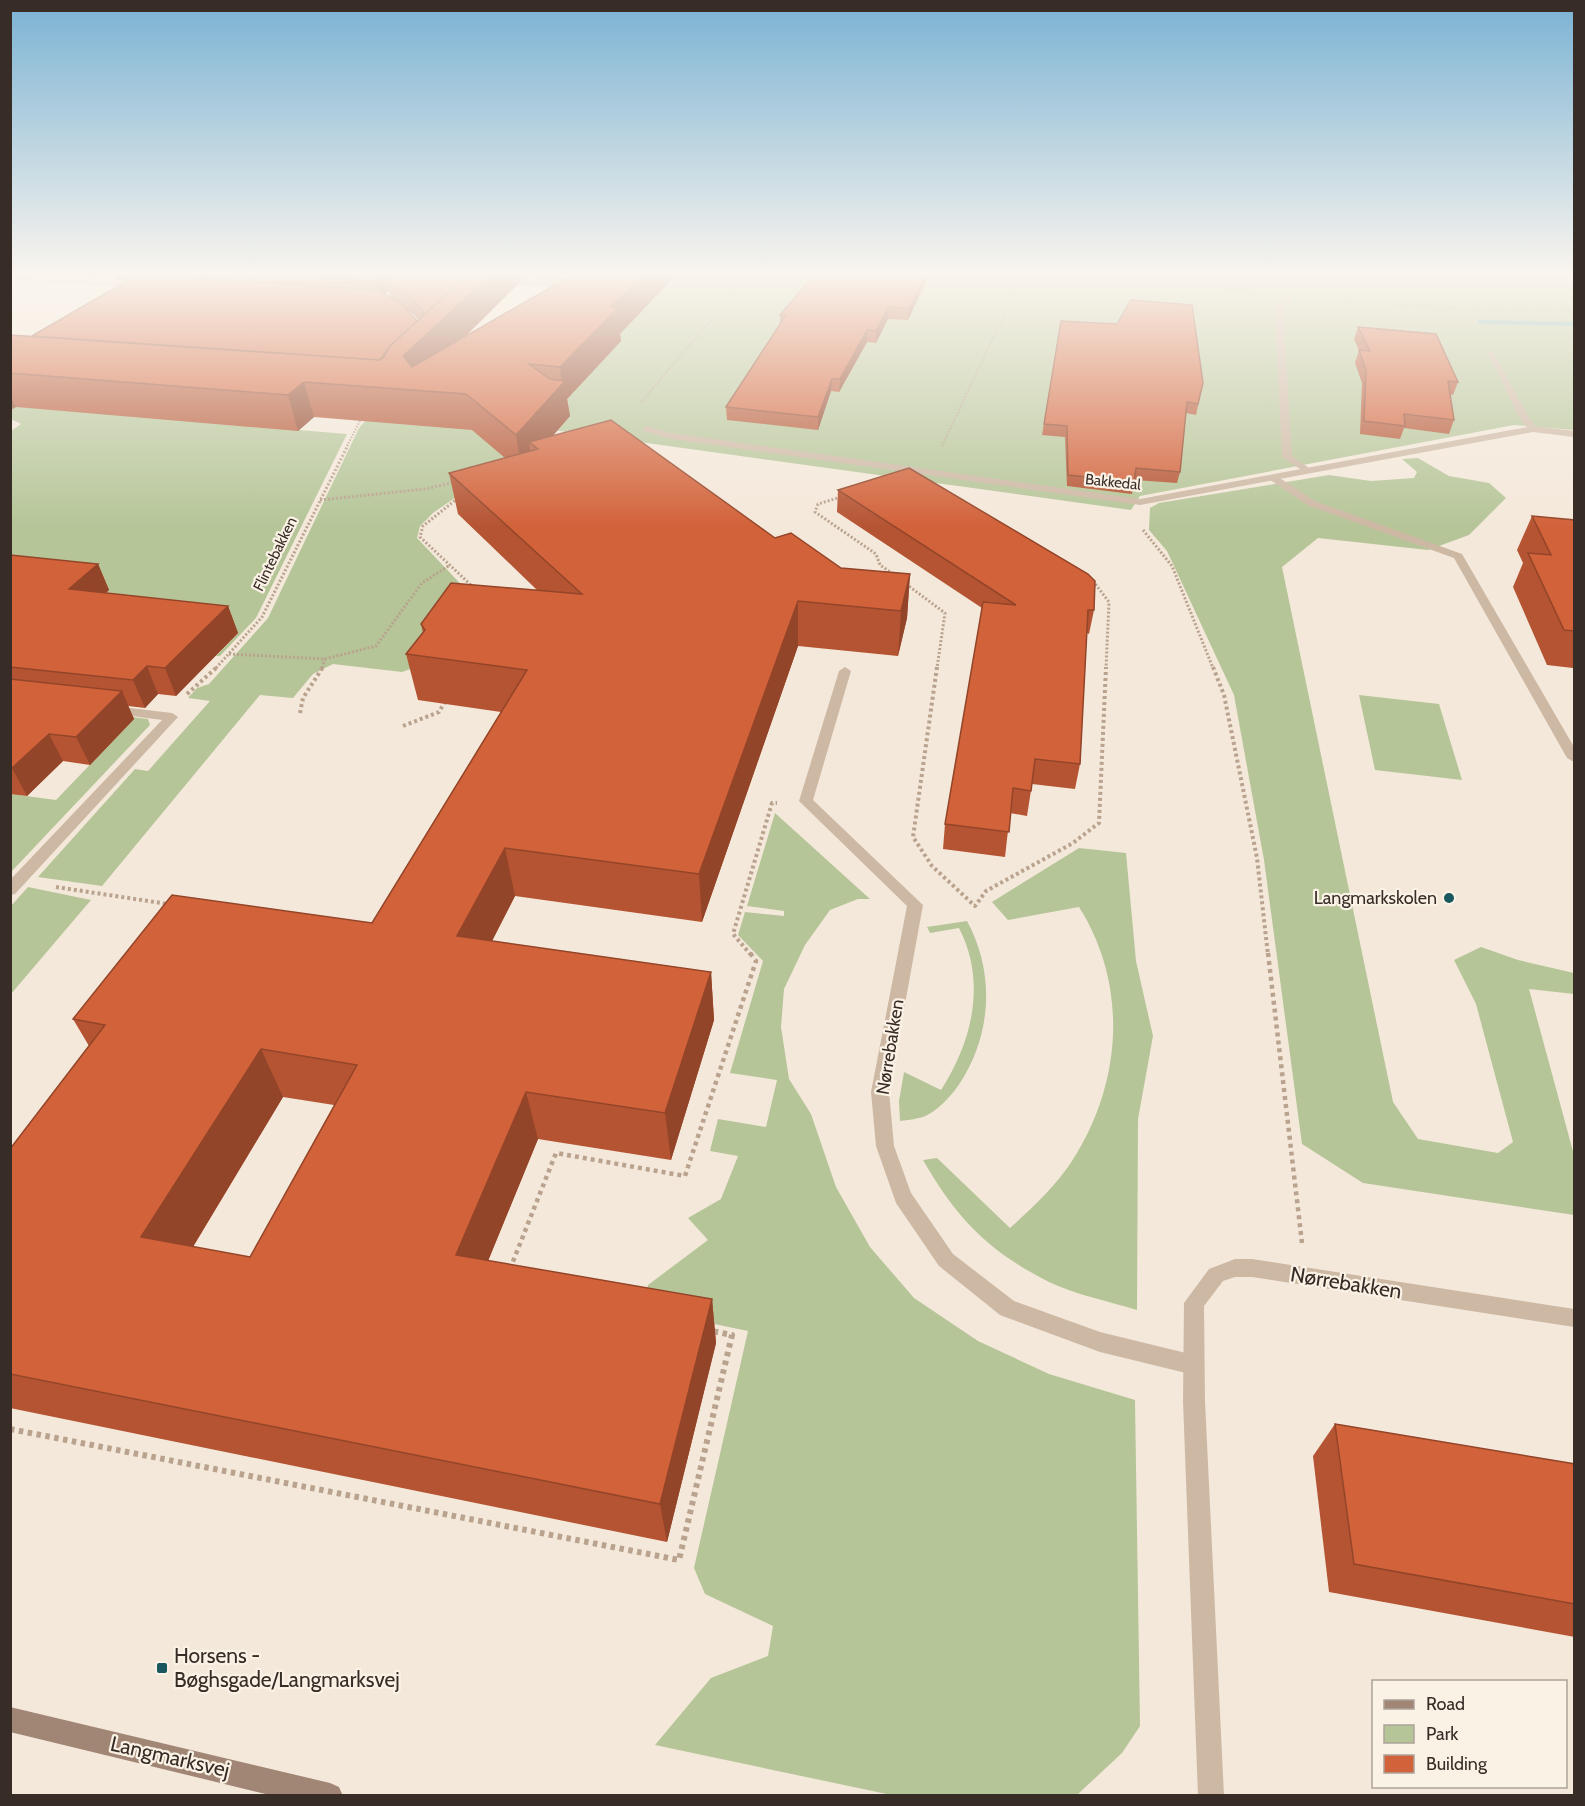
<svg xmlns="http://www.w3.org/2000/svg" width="1585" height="1806" viewBox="0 0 1585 1806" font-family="Cabin,sans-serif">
<rect width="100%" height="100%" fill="#f4e8da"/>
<path fill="#b5c598" d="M17,275H103L96,279L121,281Z
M528,275H1574V430L1514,425L1140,496L1131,510L553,430L433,513L420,526L417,538L472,596L416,667L402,672L333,664L313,674L293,698L260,695L102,886L38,877L135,769L148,771L210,701L188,698L197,688L209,684L268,618L359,428L366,420L560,288L494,284L501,277L534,279L537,276Z
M11,406L347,434L256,618L220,656H216L238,633L81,615L109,590L11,580V431L21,424L11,419Z
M1418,458L1449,476L1489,483L1506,498L1469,535L1428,550L1318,538L1282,567L1393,1102L1418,1139L1498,1153L1513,1142L1476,1004L1454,960L1481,947L1518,960L1574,973V994L1529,989L1574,1155V1215L1363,1183L1302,1144L1264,860L1234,695L1167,551L1149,530L1150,508L1159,503L1329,475L1371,481L1414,478L1417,472L1402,459Z
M1359,695L1439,704L1462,780L1375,770Z
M107,714L148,719L150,725L11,872V794L56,800L129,724Z
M775,813L870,899H858L830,910L805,945L784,989L781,1027L789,1079L811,1114L836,1187L870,1247L914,1298L978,1341L1049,1374L1135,1400L1140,1726L1122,1753L1077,1795L896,1796L655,1745L711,1678L768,1656L773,1626L705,1594L694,1568L748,1331L642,1309L648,1285L708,1240L688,1218L721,1199L738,1156L710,1151L718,1119L766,1127L777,1080L730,1073L763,961L738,935L745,912L784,916V911L747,906Z
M1079,848L1126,853L1136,961L1153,1036L1138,1119L1137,1310C1108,1301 1076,1295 1049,1282C988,1251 957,1219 923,1160L937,1158L1010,1228C1032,1208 1055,1187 1072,1161C1122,1084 1129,986 1079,907L1008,920L992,902Z
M28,887L91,900L11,994V906Z
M967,921C995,972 992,1034 960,1083C952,1095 937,1112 923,1117C916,1119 908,1120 900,1121L899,1101L904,1072L941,1090C972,1042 987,982 959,928L930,933L927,927Z"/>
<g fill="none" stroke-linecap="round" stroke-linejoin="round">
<path fill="#76b0b4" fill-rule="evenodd" d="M1478,320L1574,322V326L1481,324H1478Z"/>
<path stroke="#b9a28e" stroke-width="2" stroke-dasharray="1.5 1.5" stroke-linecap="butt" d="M1135,275L1256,292
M1320,300L1486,310L1574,311
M642,401L749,275
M347,446L362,417
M942,446L1023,275"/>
<path stroke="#b9a28e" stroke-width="3" stroke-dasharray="2 2" stroke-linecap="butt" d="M841,497L818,504L815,512L876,554L880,565L893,574
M458,498L423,526L420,537L472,586
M320,500L425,489L455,482
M1143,530L1172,566L1213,668
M1093,581L1109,602L1106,668
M906,584L945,613L937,668
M229,654L325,659L376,646L422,583L450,565
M216,668L262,617L348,445
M322,668L325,659"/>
<path stroke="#b9a28e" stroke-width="4" stroke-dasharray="3 3" stroke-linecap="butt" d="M937,667L913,837L932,866L975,906L986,891L1073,843L1099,823L1106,667
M1213,667L1224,695L1257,858L1268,955
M187,694L217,667
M300,713L303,698L323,667
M403,726L439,712L446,700
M56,887L168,904
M751,955L733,934L772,803H777"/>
<path stroke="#b9a28e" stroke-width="4.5" stroke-dasharray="4 4" stroke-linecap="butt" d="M1268,953L1302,1243
M510,1269L556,1153L685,1176L756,961L750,953"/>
<path stroke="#b9a28e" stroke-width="6" stroke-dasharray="4.5 4.5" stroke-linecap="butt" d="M10,1429L679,1560L732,1335L712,1331"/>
<path fill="#cdb8a4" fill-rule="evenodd" d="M475,275H524L528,277L524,279L478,277Z
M10,276L139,284L143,286L139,288L10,280Z
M1287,295L1294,297L1283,308L1292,456L1309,468V472L1306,473L1282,457L1275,307Z
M1487,351L1494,353L1529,418L1538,429L1536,431H1530L1520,419Z
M1269,475H1275L1315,501L1462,554L1574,747V762L1567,758L1454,558L1307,505L1269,479Z
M845,667L851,671L813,800L923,905L889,1092L894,1146L911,1193L953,1254L1014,1301L1100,1332L1194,1355L1201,1358L1204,1365L1201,1372L1194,1375L1100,1352L1000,1315L939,1266L896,1203L876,1146L871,1092L907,906L799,801L839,671Z
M113,706L172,713L178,717L15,894L10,895V880L162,720L109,713L107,710Z"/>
<path fill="#cdb8a4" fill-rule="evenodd" d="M646,426L672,433L1140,499L1533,426L1574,431V437L1533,432L1140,505L671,439L643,431V427Z
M1235,1259H1252L1574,1309V1327L1252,1277H1235L1223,1281L1204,1306L1205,1401L1224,1796H1198L1183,1401L1184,1303L1209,1269Z"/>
<path fill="#a18675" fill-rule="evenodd" d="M10,1707L330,1783L339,1787L343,1796H274L10,1732Z"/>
</g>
<path fill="#b55432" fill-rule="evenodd" d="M111,275H491L521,281L465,337L620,334L621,341L567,399L570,416L553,435L775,538L841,568L910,574L907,618L898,656L798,646L702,922L515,896L492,941L711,972L714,1020L671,1160L538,1139L488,1261L712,1299L716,1343L667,1542L10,1408V1149L89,1046L73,1019L372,923L501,712L418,700L406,654L423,633L421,624L537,590L458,514L449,473L505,458L472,430L314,417L298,431L16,407L10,410V335L32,336L126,281H118L116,276ZM389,291L390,297L385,294ZM408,311L414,315L418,320L417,321ZM283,1097L334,1105L250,1257L193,1247Z
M928,277L908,320L888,319L876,343L867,342L839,392L831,391L818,430L727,420L726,407L780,324V315Z
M1061,321L1203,383L1196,415L1186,413L1180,472L1177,483L1135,480L1132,494L1067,486L1065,437L1042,435Z
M1358,327L1458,382L1453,395L1450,394L1454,420L1449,434L1404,428L1400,439L1360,434L1362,383L1355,363L1359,350L1354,339Z
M838,490L1094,610L1089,634L1087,633L1080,764L1075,789L1032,784L1027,816L1010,813L1005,857L943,849L945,824L982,608L837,512Z
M1532,516L1575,520V670L1573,668L1547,665L1513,587L1523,563L1517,550Z
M10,555L98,564L109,590L106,593L228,606L238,633L176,696L158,694L145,708L128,706L134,719L90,765L63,761L27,796L10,794Z
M1335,1424L1575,1464V1637L1329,1592L1313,1456Z"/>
<path fill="#934529" d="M159,275H177V276L163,284Z
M384,275H409L387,284L389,291L379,299L375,281Z
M491,275H520L521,281L410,390L377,366L383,356Z
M644,275H676L620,334L621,341L567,399L570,416L538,453V449L529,442L531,460L522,472L516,435L562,385L560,367L611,307Z
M925,275H928V277L908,320L909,309Z
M888,307V319L876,343V331Z
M867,330V342L839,392L840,379Z
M832,379L831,391L818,430V417Z
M304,382L314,417L298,431L288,395Z
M10,395L16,407L10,410Z
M98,564L109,590L81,615L69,589Z
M910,574L907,618L898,656L901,611Z
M798,601V646L702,922L699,874Z
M228,606L238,633L176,696L165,668Z
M147,666L158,694L145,708L133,680Z
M122,691L134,719L90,765L76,737Z
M49,734L63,761L27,796L12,768Z
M505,848L515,896L470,984L457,936Z
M711,972L714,1020L671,1160L665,1113Z
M261,1049L283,1097L171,1283L141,1237Z
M526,1092L538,1139L472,1300L456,1255Z
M712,1299L716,1343L667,1542L660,1504Z"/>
<path fill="#d2623a" stroke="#934529" stroke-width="1.5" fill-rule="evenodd" d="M137,275L377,290L401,303L417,321L390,346L381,359L379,360L32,336Z
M278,275H384L375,281Z
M399,275H468L425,314L410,296L387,284Z
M468,275H491L403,356L412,367L572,275H644L611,307L618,308L560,367L529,364L550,379L565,381L516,435L466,394L304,382L288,395L10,373V335L379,360L383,358L390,346Z
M814,275H925L909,309L888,307L876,331L867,330L840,379H832L818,417L726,407L786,315H780Z
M1131,300L1192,305L1203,383L1198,404L1187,402L1180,472L1136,468L1134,482L1068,475L1067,426L1044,424L1061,321L1117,324Z
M1358,327L1436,334L1458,382L1448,381L1454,420L1404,414L1405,426L1364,421L1366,370L1359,350L1370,351Z
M611,420L775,538L791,533L841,568L910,574L901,611L798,601L699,874L505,848L457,936L711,972L665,1113L526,1092L456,1255L712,1299L660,1504L10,1374V1149L105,1025L73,1019L172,895L372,923L527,670L406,654L425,630L421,624L451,583L582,594L449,473L538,449L529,442ZM261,1049L357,1065L250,1257L141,1237Z
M909,468L1088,574L1095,581L1094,610H1088L1080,764L1035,759L1031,791L1013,788L1009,832L945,824L983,602L1016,605L838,490Z
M1532,516L1575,520V631L1564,630L1528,553L1551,555Z
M10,555L98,564L69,589L228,606L165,668L147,666L133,680L10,667Z
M10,679L122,691L76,737L49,734L12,768H10Z
M1335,1424L1575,1464V1604L1354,1564Z"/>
<linearGradient id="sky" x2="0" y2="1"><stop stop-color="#7ab2d3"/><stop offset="0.52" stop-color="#faf5ee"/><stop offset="1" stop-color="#faf5ee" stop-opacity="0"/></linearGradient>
<rect width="1585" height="527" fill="url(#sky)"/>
<g fill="#18585e" stroke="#fbf2e6" stroke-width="2">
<circle cx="1449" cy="898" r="6"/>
<rect x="156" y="1662" width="12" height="12" rx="3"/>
</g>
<g text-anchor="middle" stroke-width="4.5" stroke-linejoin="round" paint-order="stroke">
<g font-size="15" fill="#382c27" stroke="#fbf2e6">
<text transform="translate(1113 482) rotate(6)" y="5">Bakkedal</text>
<text transform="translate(275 554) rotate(-64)" y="5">Flintebakken</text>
</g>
<g font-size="18" fill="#382c27" stroke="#fbf2e6" text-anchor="end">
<text x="1437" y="904">Langmarkskolen</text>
</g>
<g font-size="18" fill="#382c27" stroke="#fbf2e6">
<text transform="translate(890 1047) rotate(-81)" y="6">Nørrebakken</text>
</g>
<g font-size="21" fill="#382c27" stroke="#fbf2e6">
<text transform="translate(1346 1283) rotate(9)" y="7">Nørrebakken</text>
<text transform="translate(170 1757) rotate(13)" y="7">Langmarksvej</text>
</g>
<g font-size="21" fill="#382c27" stroke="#fbf2e6" text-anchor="start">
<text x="174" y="1663">Horsens -<tspan x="174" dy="24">Bøghsgade/Langmarksvej</tspan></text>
</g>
</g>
<rect width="1585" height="1806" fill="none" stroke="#382c27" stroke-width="24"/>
<rect x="1372" y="1680" width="195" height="108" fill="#fbf2e6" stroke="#ada39a" stroke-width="1.5"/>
<rect x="1384" y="1700" width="30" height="9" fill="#a18675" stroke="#ada39a" stroke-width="1.5"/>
<text x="1426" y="1710" font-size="18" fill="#382c27">Road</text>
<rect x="1384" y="1725" width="30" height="18" fill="#b5c598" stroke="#ada39a" stroke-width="1.5"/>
<text x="1426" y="1740" font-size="18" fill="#382c27">Park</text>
<rect x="1384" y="1755" width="30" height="18" fill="#d2623a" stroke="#ada39a" stroke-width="1.5"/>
<text x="1426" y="1770" font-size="18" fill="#382c27">Building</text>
</svg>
